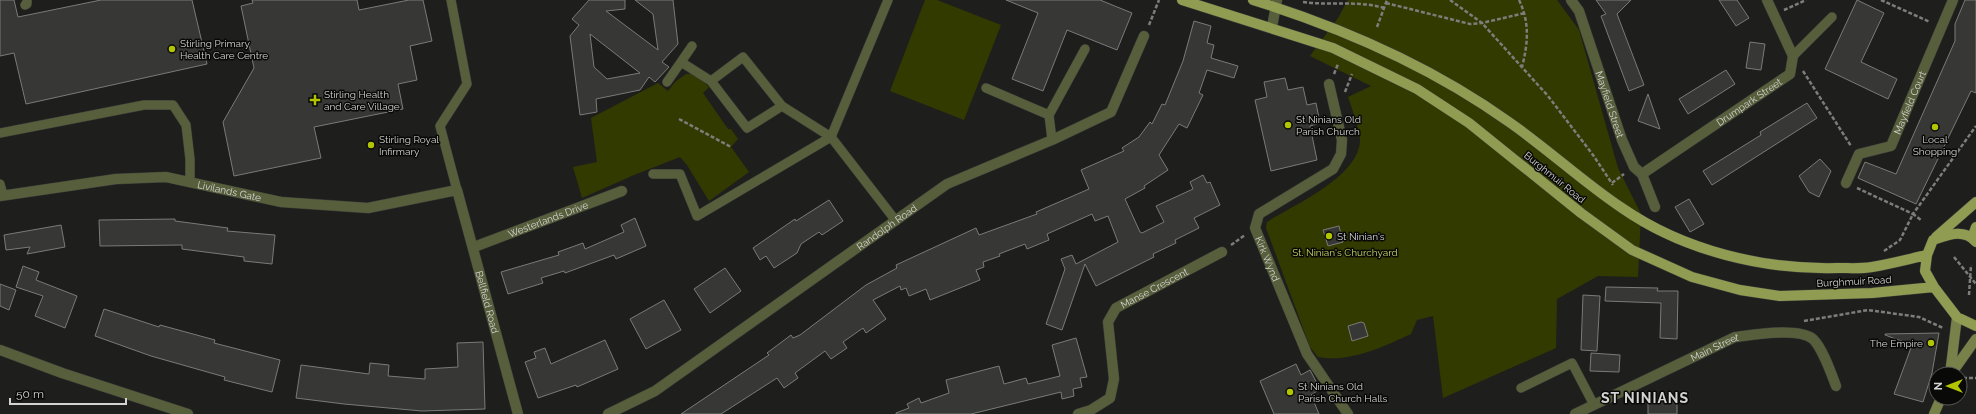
<svg xmlns="http://www.w3.org/2000/svg" width="1976" height="414" viewBox="0 0 1976 414" font-family="Raleway,sans-serif">
<rect width="100%" height="100%" fill="#1e1f1c"/>
<path fill="#333a00" d="M925,0H937L1001,25L964,120L890,91Z
M1348,0H1557L1579,30L1618,168L1641,214L1638,277L1598,276L1557,299L1556,348L1443,398L1433,316L1417,320L1411,334C1383,347 1349,363 1318,357L1310,347L1266,228L1267,222C1294,205 1361,176 1360,139C1359,127 1352,109 1348,97L1371,86L1310,56L1338,18Z
M686,74H695L709,87L703,93L728,129H731L738,139L731,147L749,172L709,201L687,165L680,157L634,175L582,198L573,167L597,162L591,118L658,83L668,91L675,82Z"/>
<path fill="#373835" stroke="#7a7b77" fill-rule="evenodd" d="M0,0H14L18,17L101,0H192L207,64L26,104L14,53L0,56Z
M252,0H357L359,10L409,0H423L432,41L410,46L417,80L398,84L403,109L314,127L321,158L234,176L223,122L254,68L241,6L253,3Z
M589,0H625V9L606,11L658,50L653,14L635,0H673L678,44L662,62L669,67L655,82L649,77L640,90L596,99L597,112L580,115L570,36L579,25L572,19ZM590,34L640,73L607,79L594,67Z
M1006,0H1100L1132,13L1117,50L1067,30L1043,91L1012,79L1038,13Z
M1596,0H1631L1617,14L1644,85L1629,91L1601,16L1606,14Z
M1719,0H1737L1749,18L1736,26Z
M1857,0L1884,13L1861,62L1897,79L1888,99L1825,69Z
M1965,0H1976V93L1971,91L1916,204L1858,178L1865,162L1896,174L1955,41V24Z
M1194,21L1211,26L1207,43L1214,45L1211,58L1238,66L1234,78L1207,70L1199,93L1203,95L1187,128L1179,124L1159,155L1168,170L1144,186L1145,188L1125,199L1140,232L1142,233L1164,222L1156,206L1193,189L1190,182L1203,175L1207,183L1210,182L1220,205L1194,218L1199,228L1175,240L1176,243L1153,254L1154,257L1096,286L1085,264L1062,330L1046,324L1065,269L1061,259L1072,255L1076,264L1118,242L1108,216L1095,221L1092,214L1047,234L1049,240L1027,249L1025,244L999,254L1000,256L983,262L984,267L976,270L980,280L930,300L926,289L909,296L906,288L901,290L900,286L873,300L886,319L866,333L863,328L843,342L847,348L831,359L825,351L795,373L798,378L784,388L777,378L721,414H681L769,355L767,353L791,335L793,338L800,335L866,285L897,268L896,265L976,228L979,235L1037,214L1036,212L1089,189L1081,170L1124,151L1122,148L1139,137L1150,122L1152,124L1162,104L1165,105L1183,61Z
M1750,42L1765,44L1761,70L1746,68Z
M1726,70L1735,84L1688,114L1679,99Z
M1285,78L1288,90L1303,87L1307,105L1316,103L1320,123L1310,126L1317,160L1271,171L1255,100L1267,97L1264,82Z
M1648,94L1660,129L1638,121Z
M1807,103L1817,118L1712,185L1703,171L1761,135L1760,132Z
M1820,159L1831,171L1819,197L1809,192L1799,176Z
M1689,199L1704,224L1690,232L1675,207Z
M829,200L843,221L822,235L819,232L801,244L797,253L774,268L766,256L760,260L753,248L795,219L796,221Z
M635,218L646,246L616,259L614,255L565,273L564,271L541,278L543,283L508,294L501,272L559,255L558,252L583,243L585,249L624,232L621,225Z
M175,219V221L228,228L227,231L275,235L272,264L244,261V257L182,249V245L100,246L99,220Z
M61,225L65,247L27,254L30,247L6,250L4,235Z
M1339,226L1343,242L1328,246L1323,230Z
M23,266L39,272L36,280L77,296L65,328L35,316L43,296L16,287Z
M725,268L741,291L710,313L694,289Z
M0,284L16,290L9,310L0,306Z
M1606,287L1658,288L1657,291H1678L1677,339L1660,338L1661,303L1605,301Z
M1583,295L1600,296L1597,351L1581,350Z
M664,300L681,330L646,349L630,319Z
M104,309L159,327L160,325L215,340L214,343L280,360L272,392L224,380L225,377L151,356L95,336Z
M1361,322L1364,323L1368,336L1352,341L1348,326Z
M1939,333L1932,373L1923,402L1894,394L1912,345L1885,335V334Z
M1076,338L1087,377L1080,378L1082,387L1073,389L1074,396L1062,399L1061,392L971,414H896V413L909,408L907,404L919,398L921,403L949,393L946,380L999,366L1004,384L1026,378L1028,384L1060,376L1052,345Z
M605,340L618,369L577,387L576,385L538,398L525,362L536,358L534,352L545,348L551,364Z
M483,342L485,409L422,411L344,404L296,398L301,365L369,374L370,363L389,365L388,376L425,379V369L458,367L457,343Z
M1591,353L1620,355L1619,372L1590,371Z
M1296,364L1301,375L1310,370L1320,389L1311,395L1319,414H1274L1260,381Z
M1648,399L1677,400V414H1648Z"/>
<g fill="none" stroke-linecap="round" stroke-linejoin="round">
<defs>
<path id="lane" d="M451,0L467,84L440,126L457,190
M25,5L27,4V0
M692,46L681,62L711,81L747,128L782,106
M1793,56L1832,17
M711,81L743,57L782,106L831,137L896,221
M667,82L681,62
M986,88L1049,115
M0,133L144,105H173L186,125L190,159V182
M1052,140L1049,115L1085,49
M653,174H680L697,216L831,137L888,0
M0,184L3,195
M1521,388L1572,363L1594,405"/>
<g id="street">
<path id="s1" d="M1571,0L1579,11L1622,140L1634,167L1642,174L1655,207"/>
<path d="M1272,27L1277,0"/>
<path id="s2" d="M1329,84L1342,140L1341,154L1333,169L1259,214L1255,228L1307,354L1348,414"/>
<path id="s3" d="M1642,174L1790,74L1793,56L1767,0"/>
<path id="s4" d="M1846,183L1859,154L1891,146L1953,0"/>
<path id="s5" d="M0,196L116,179L166,177L281,202L368,208L457,190L518,414"/>
<path id="s6" d="M474,247L622,191"/>
<path d="M0,350L62,373L188,414"/>
<path id="s7" d="M608,414L655,391L947,184L1052,140L1111,112L1144,36"/>
<path id="s8" d="M1078,414L1091,410L1110,398L1114,379L1108,322L1116,308L1222,252"/>
<path id="s9" d="M1575,414L1735,337C1753,335 1798,327 1813,339C1823,349 1831,373 1836,386"/>
</g>
<path id="secondary" d="M1950,374L1957,317
M1951,374L1976,339
M1934,414L1941,398"/>
<path id="primary" d="M1182,0L1333,48L1417,89L1469,123L1581,213L1632,250L1692,277L1740,290L1780,296L1872,293L1934,287
M1253,0C1343,28 1432,67 1509,122C1548,149 1583,182 1622,208C1684,251 1764,270 1838,268C1849,268 1861,269 1872,267C1890,264 1909,259 1927,255
M1936,237L1976,202
M1972,238L1976,227
M1976,242C1964,228 1948,235 1933,240L1927,255L1925,271L1934,287L1957,317L1976,326"/>
</defs>
<use href="#lane" stroke="#3b3c39" stroke-width="10"/>
<use href="#street" stroke="#3b3c39" stroke-width="11"/>
<use href="#secondary" stroke="#3b3c39" stroke-width="11"/>
<use href="#primary" stroke="#3b3c39" stroke-width="11"/>
<path stroke="#7d7e7c" stroke-width="2.5" stroke-dasharray="4 2" stroke-linecap="butt" d="M1450,0L1482,23L1548,96L1593,155L1613,185
M1519,0C1530,23 1528,43 1522,67
M1881,0L1930,22
M1303,2C1331,6 1357,0 1384,8
M1386,3L1470,24L1482,23L1525,13
M1784,10L1806,0
M1149,25L1159,0
M1377,27L1387,0
M1803,71L1851,146
M1334,74L1338,64
M1345,92L1352,74
M679,119L731,147
M1612,183L1624,174
M1857,188L1913,214L1976,126
M1231,245L1245,235
M1884,251L1900,240L1913,214L1921,220
M1954,257L1976,284
M1969,295L1971,265
M1804,321L1868,310L1919,317L1943,328
M1963,378H1976"/>
<use href="#lane" stroke="#575e3b" stroke-width="9"/>
<use href="#street" stroke="#575e3b" stroke-width="10"/>
<use href="#secondary" stroke="#788149" stroke-width="10"/>
<use href="#primary" stroke="#909c52" stroke-width="10"/>
</g>
<g fill="#b1c500" stroke="#090908" stroke-width="1.5">
<circle cx="172" cy="49" r="4"/>
<path d="M313 94h4v4h4v4h-4v4h-4v-4h-4v-4h4z"/>
<circle cx="1288" cy="125" r="4"/>
<circle cx="1935" cy="127" r="4"/>
<circle cx="371" cy="145" r="4"/>
<circle cx="1329" cy="236" r="4"/>
<circle cx="1931" cy="343" r="4"/>
<circle cx="1290" cy="392" r="4"/>
</g>
<g text-anchor="middle" stroke-width="3" stroke-linejoin="round" paint-order="stroke">
<g font-size="10" fill="#d3d4d2" stroke="#090908" text-anchor="start">
<text x="180" y="47">Stirling Primary<tspan x="180" dy="12">Health Care Centre</tspan></text>
<text x="324" y="98">Stirling Health<tspan x="324" dy="12">and Care Village</tspan></text>
<text x="1296" y="123">St Ninians Old<tspan x="1296" dy="12">Parish Church</tspan></text>
<text x="379" y="143">Stirling Royal<tspan x="379" dy="12">Infirmary</tspan></text>
<text x="1935" y="143" text-anchor="middle">Local<tspan x="1935" dy="12">Shopping</tspan></text>
<text x="1337" y="240">St Ninian's</text>
<text x="1923" y="347" text-anchor="end">The Empire</text>
<text x="1298" y="390">St Ninians Old<tspan x="1298" dy="12">Parish Church Halls</tspan></text>
</g>
<g font-size="10" fill="#d3d4d2" stroke="#090908">
<text dy="4" stroke="none"><textPath href="#s3" startOffset="129">Drumpark Street</textPath></text>
<text dy="4" stroke="none"><textPath href="#s4" startOffset="112">Mayfield Court</textPath></text>
<text dy="4" stroke="none"><textPath href="#s1" startOffset="112">Mayfield Street</textPath></text>
<text transform="translate(1555 177) rotate(39)" y="4">Burghmuir Road</text>
<text dy="4" stroke="none"><textPath href="#s5" startOffset="232">Livilands Gate</textPath></text>
<text dy="4" stroke="none"><textPath href="#s6" startOffset="79">Westerlands Drive</textPath></text>
<text dy="4" stroke="none"><textPath href="#s7" startOffset="336">Randolph Road</textPath></text>
<text dy="4" stroke="none"><textPath href="#s2" startOffset="223">Kirk Wynd</textPath></text>
<text transform="translate(1854 281) rotate(-3)" y="4">Burghmuir Road</text>
<text dy="4" stroke="none"><textPath href="#s8" startOffset="172">Manse Crescent</textPath></text>
<text dy="4" stroke="none"><textPath href="#s5" startOffset="579">Bellfield Road</textPath></text>
<text dy="4" stroke="none"><textPath href="#s9" startOffset="155">Main Street</textPath></text>
</g>
<g font-size="10" fill="#c7d960" stroke="#090908">
<text x="1345" y="256">St. Ninian's Churchyard</text>
</g>
<g font-size="14" font-weight="bold" letter-spacing="1" fill="#d3d4d2" stroke="#090908">
<text x="1645" y="403">ST NINIANS</text>
</g>
</g>
<g transform="translate(1948 386) rotate(270)"><circle r="19" fill="#090908" stroke="#5a5a59"/>
<path d="M0-3L7 15L0 10L-7 15Z" fill="#b1c500"/>
<text y="-6" font-size="11" font-weight="bold" text-anchor="middle" fill="#d3d4d2">N</text>
</g>
<path d="M10 398v6h116v-6" fill="none" stroke="#d3d4d2" stroke-width="2"/>
<text x="16" y="398" font-size="12" fill="#d3d4d2" stroke="#090908" stroke-width="3" paint-order="stroke">50 m</text>
</svg>
